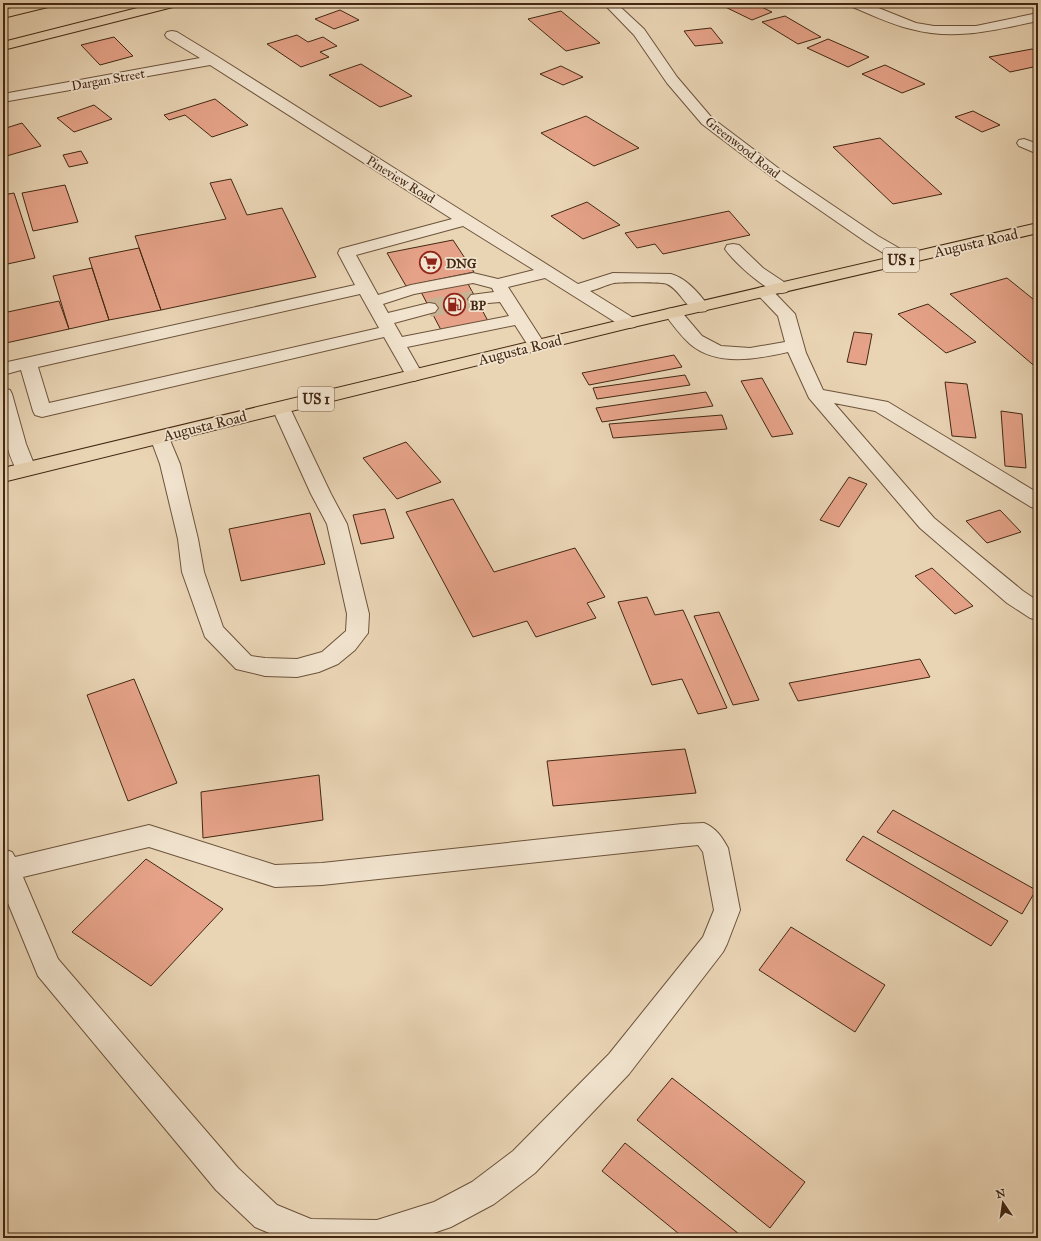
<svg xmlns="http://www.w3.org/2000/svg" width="1041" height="1241" viewBox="0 0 1041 1241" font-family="'IM FELL Great Primer',serif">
<rect width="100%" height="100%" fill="#e9d4b4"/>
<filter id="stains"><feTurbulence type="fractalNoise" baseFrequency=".005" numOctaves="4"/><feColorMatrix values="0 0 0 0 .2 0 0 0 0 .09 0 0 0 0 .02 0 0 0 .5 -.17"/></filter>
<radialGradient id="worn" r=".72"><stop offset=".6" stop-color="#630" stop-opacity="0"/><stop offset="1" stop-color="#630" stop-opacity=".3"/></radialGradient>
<path fill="#e5a288" stroke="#432813" d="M717,3H753L772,12L752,20Z
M340,10L359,20L334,29L315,19Z
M561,11L600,43L566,51L528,19Z
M785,16L821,37L798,44L762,22Z
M711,28L723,43L695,46L684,31Z
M297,35L308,42L323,37L337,46L320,52L329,57L301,67L267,44Z
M114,37L133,56L100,65L81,45Z
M828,39L869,57L848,67L807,48Z
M1032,49L1038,53V66L1010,72L989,57Z
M361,64L412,96L380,107L329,75Z
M885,65L925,84L902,93L862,74Z
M561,66L583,77L563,85L540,74Z
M215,99L248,125L212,137L185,115L169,120L164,115Z
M94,105L112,119L74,132L57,118Z
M973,111L1000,125L982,132L955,117Z
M586,116L639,148L594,166L541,133Z
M22,123L41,146L3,157V129Z
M880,138L942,194L893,204L833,147Z
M81,151L88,163L69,167L63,155Z
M231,179L247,215L282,208L316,277L161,310L135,236L226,219L210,183Z
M65,185L78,222L33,231L22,193Z
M14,193L35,258L3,265V195Z
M587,202L620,225L583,239L551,216Z
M729,211L750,235L663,254L655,244L637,248L625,233Z
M453,240L474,272L406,286L387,253Z
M139,248L161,310L109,320L89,258Z
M92,268L109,320L69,329L53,276Z
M1007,278L1038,303V369L950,294Z
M467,282L488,321L441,330L420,290Z
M59,301L69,329L6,343L3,332V313Z
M928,304L976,342L946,353L898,314Z
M854,332L872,334L866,365L847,362Z
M674,355L682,367L589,385L582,373Z
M685,375L690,385L597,399L593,388Z
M762,378L793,434L772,437L741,381Z
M945,382L967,384L976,438L952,436Z
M706,392L713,406L602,422L596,408Z
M1001,411L1022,414L1026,468L1005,466Z
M722,415L727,429L613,438L609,424Z
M406,442L441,482L397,499L363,458Z
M849,477L867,484L839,527L820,520Z
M453,499L494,572L575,548L605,597L587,603L596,618L536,637L527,621L473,637L406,512Z
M385,509L394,538L361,544L353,515Z
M1000,510L1021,532L987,543L966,521Z
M310,513L325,564L241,581L229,529Z
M932,568L973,606L955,614L915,576Z
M647,597L655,615L683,610L727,708L698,714L682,679L652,685L618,602Z
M719,612L759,700L733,705L694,616Z
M920,659L930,677L798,701L789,683Z
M134,679L177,783L128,801L87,695Z
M685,749L696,793L553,806L547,761Z
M319,775L323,820L203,838L201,792Z
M893,810L1036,890L1022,914L877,832Z
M863,836L1008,921L991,946L846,860Z
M146,859L223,909L151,986L72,932Z
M791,927L885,985L855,1032L759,970Z
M672,1078L805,1182L770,1228L637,1120Z
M625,1143L744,1238H684L602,1171Z"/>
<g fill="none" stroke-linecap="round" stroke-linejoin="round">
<path stroke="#c8b294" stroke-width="18" stroke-dasharray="18 9" stroke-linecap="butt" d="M429,308L477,299"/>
<defs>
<path id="minor" d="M603,3H616L644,29L677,77L712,118L782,171L878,236L911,255L913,259L911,263L905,264L899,263L866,242L772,177L702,124L667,83L634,35Z
M849,3H866L916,23L934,26H976L1038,13V21C994,30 955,41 911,29C890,24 870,14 850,6Z
M172,31L177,32L218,57L578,284L613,273L671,274C686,278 700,294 709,307L706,311C687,316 683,291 667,284C663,282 620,282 614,283C606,285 598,289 590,291L635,319L638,323L635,327L629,328L623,327L545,278L508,287L546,346L543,350L537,351L531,350L515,325L407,347L423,375L420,379L414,381L408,379L384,337L42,417L35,415L33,411L21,370L3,375V363L355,285L338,253L340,249L452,219L210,65L3,102V94L200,58L167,38L165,35L167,32ZM463,226L534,270L498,279L473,273L411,285L378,295L356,255ZM473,283L492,288L494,292L471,295L468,299L471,303L477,304L500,302L509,316L402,337L394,323L435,312L438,308L435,304L429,303L388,313L383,304L414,294ZM360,294L379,328L49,403L38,367Z
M1024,139L1038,144V154L1019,146L1017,143L1019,140Z
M733,244L739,245L763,268L787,284L790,288L787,292C783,293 779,294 775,292C759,284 735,263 725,249L727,245Z
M764,287L770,288L795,314L806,353L823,390L888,402L1038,493V509L1031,507L875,411L834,403L934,518L1023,591L1038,601V620L1030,618L1007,603L920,528L809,398L788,352C757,359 717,367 690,344C680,335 672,324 664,313L667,309L673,308L679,309L702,336L721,346L750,348L785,342L778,316L755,292L758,288Z
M3,388L10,390L12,394L26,444L36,469L33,474L26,475L19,474C2,446 3,419 3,388Z
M281,402L288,404L290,408L331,494L347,524L369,614L368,633L355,650L338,664L319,672L297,677L265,676L236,669L205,637L182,572L178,539L160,464L150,437L153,433L160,431L167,433L180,464L198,539L204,572L223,627L251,656L265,658L297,659L322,652L346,631L347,614L327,524L311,494L272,408L274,404Z
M704,823C716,828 722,837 728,848L740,910L727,944L723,952L629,1074L535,1173L494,1204L451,1227L419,1238H281L255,1227L216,1190L38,976L3,891V849L12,852L15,857L149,825L275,865L322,863L682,824ZM698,845L703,852L714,910L703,937L609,1054L513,1151L472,1182L434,1202L377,1220L311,1219L277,1205L238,1168L58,959L23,877L149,847L275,887L322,885Z"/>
<path id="major" d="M1038,223V233L629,328L3,482V468L629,318Z"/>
<path id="highway" d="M31,3H53L52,6L3,18V10Z
M157,3H178L177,6L3,50V42Z"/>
</defs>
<use href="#minor" stroke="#6c533b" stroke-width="2"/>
<use href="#major" stroke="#432813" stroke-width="2"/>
<use href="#highway" stroke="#432813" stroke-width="2"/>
<use href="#minor" fill="#f1e3ce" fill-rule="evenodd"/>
<use href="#major" fill="#e9d4b4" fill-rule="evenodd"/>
<use href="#highway" fill="#e9d4b4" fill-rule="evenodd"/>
</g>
<defs>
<symbol id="supermarket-ring" viewBox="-11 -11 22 22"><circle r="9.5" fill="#f1e3ce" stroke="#8f2418" stroke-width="1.5"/><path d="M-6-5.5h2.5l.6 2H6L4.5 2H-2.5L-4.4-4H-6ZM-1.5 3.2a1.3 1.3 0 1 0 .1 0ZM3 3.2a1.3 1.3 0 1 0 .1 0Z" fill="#8f2418"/></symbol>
<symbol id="fuel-ring" viewBox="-11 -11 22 22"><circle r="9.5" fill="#f1e3ce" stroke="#8f2418" stroke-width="1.5"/><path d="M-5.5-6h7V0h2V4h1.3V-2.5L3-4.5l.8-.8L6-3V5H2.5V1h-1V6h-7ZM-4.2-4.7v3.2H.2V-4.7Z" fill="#8f2418"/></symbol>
</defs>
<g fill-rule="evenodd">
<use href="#supermarket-ring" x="418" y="250" width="25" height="25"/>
<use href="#fuel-ring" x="442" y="292" width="25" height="25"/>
</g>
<g text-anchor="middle" stroke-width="3.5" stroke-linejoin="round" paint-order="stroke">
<g font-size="13" fill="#432813" stroke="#f1e3ce">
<text transform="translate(108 79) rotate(-10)" y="5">Dargan Street</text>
<text transform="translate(743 147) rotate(38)" y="5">Greenwood Road</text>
<text transform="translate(401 179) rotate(32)" y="5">Pineview Road</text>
</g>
<g font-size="13" font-weight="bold" fill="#432813" stroke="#f1e3ce" text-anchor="start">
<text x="446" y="268">DNG</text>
<text x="470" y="310">BP</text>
</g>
<g fill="#f1e3ce" stroke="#77604b" stroke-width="1">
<rect x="883" y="248" width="36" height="24" rx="3"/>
<rect x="298" y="387" width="36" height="24" rx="3"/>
</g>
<g font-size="14" font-weight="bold" fill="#432813">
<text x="901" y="265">US 1</text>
<text x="316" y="404">US 1</text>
</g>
<g font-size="15" fill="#432813" stroke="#f1e3ce">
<text transform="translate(976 243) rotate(-13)" y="5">Augusta Road</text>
<text transform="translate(520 350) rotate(-14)" y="5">Augusta Road</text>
<text transform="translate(205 426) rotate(-14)" y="5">Augusta Road</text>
</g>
</g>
<rect width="1041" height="1241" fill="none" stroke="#e9d4b4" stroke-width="16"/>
<rect x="4" y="4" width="1033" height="1233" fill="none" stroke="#432813" stroke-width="2"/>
<rect x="8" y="8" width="1025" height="1225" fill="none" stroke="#432813"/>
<g transform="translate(1003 1203) rotate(347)" stroke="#f1e3ce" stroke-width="3" paint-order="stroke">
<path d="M0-3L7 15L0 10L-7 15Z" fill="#432813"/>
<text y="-6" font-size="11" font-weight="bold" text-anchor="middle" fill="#432813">N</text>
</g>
<rect width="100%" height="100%" filter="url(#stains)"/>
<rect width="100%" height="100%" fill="url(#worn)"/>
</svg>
